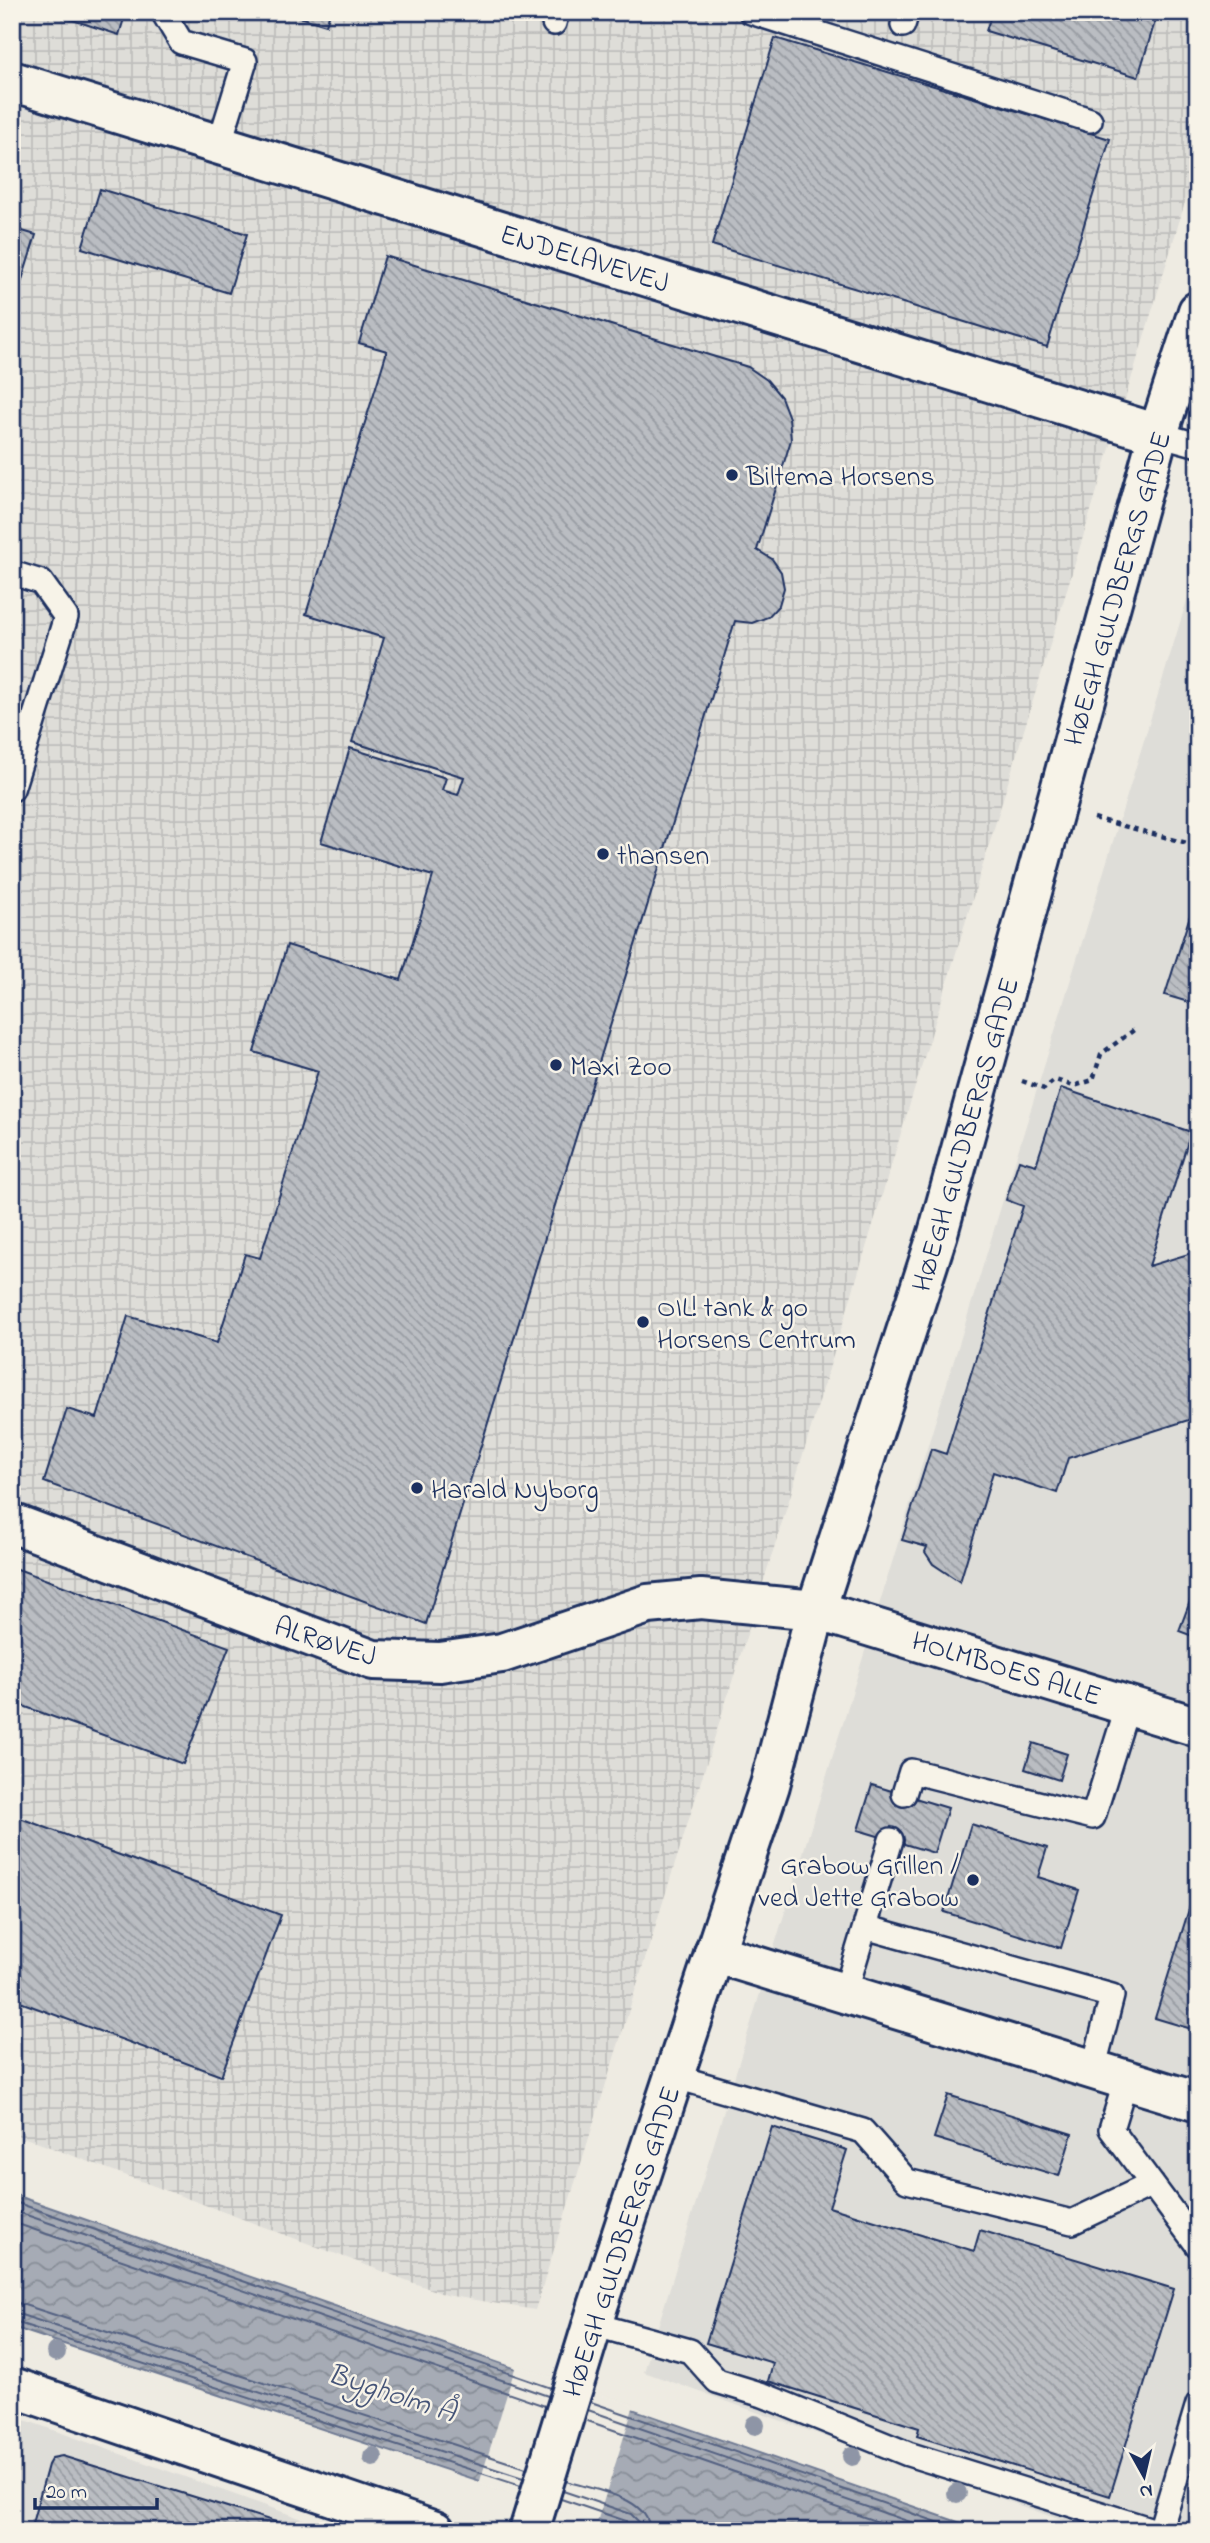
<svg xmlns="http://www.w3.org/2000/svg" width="1210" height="2543" viewBox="0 0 1210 2543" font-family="'Indie Flower',sans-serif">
<defs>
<pattern id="industrial-grid" width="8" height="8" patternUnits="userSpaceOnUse" patternTransform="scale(1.75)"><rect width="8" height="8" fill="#deddd8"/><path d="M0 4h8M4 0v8" fill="none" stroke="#bebebc"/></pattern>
<pattern id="water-waves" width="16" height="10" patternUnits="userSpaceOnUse" patternTransform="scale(1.75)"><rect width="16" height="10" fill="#a6abb5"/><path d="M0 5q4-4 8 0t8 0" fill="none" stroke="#868c96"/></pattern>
<pattern id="building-back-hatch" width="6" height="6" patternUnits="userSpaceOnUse" patternTransform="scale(1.75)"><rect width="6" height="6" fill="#babdc2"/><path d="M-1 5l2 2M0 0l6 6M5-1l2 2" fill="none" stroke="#969aa1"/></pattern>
</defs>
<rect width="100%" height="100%" fill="#eeebe2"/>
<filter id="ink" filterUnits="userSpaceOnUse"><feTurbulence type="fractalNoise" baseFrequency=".0143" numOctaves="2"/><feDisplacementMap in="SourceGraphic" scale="14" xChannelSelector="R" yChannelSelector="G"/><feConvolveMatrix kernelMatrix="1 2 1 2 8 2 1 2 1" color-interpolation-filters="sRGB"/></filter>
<g filter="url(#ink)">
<path fill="#deddd8" d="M1198,564V2531H1092L644,2372Z
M12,2418L28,2421L336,2531H12Z"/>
<path fill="url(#industrial-grid)" d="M12,12H1198V160L789,1500L535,2310L446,2295L12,2133Z"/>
<path fill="url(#water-waves)" stroke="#6e7992" stroke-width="2" d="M12,2193L29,2200L984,2531H632L12,2327Z"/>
<path fill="#eeebe2" d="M516,2365L634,2405L597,2522L479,2484Z"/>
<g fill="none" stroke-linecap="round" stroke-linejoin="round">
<path stroke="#536181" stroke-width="2" d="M12,2201L551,2388
M12,2210L548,2396
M12,2222L545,2406
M12,2301L526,2468
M12,2312L523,2478
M12,2321L521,2486
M591,2402L963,2531
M588,2410L936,2531
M585,2420L904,2531
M566,2481C593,2490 649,2496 650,2531
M563,2491L631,2514L638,2521L640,2531
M561,2499L626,2521L631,2531"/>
</g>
<path fill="url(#building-back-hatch)" stroke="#1b2f5e" stroke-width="2" d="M48,12H126L119,35Z
M283,12H330L326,25Z
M992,12H1158L1138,77L986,31Z
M775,38L1110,139L1047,347L712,245Z
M100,189L247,234L229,293L82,248Z
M12,228L36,235L12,312Z
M385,256L748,367L767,380L781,397L789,418L791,440L757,550L772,559L781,572L784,588L779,605L768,617L752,623L735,621L426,1624L44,1482L67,1409L97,1418L128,1316L217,1343L245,1254L260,1258L318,1071L254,1052L287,945L401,980L433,876L321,842L350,748L446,778L442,790L458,795L464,777L352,742L384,638L306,614L387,351L359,343Z
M1198,890V1005L1165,995Z
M1061,1088L1191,1132L1149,1266L1198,1251V1417L1068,1458L1057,1493L993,1472L960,1582L933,1564L925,1552L927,1547L902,1540L931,1449L946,1454L1023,1206L1006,1200L1019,1160L1036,1165Z
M12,1567L229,1647L183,1764L12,1702Z
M1198,1580V1638L1179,1631Z
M1033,1743L1067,1754L1059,1780L1025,1769Z
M872,1785L948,1808L934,1853L858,1830Z
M12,1815L281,1915L221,2076L12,1999Z
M971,1824L1047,1848L1038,1877L1079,1890L1061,1948L944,1912Z
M1195,1890L1198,1891V2031L1155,2018Z
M948,2095L1072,2134L1059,2176L934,2138Z
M772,2127L847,2150L829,2207L974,2251L980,2230L1174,2289L1110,2496L917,2436L919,2428L768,2381L773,2363L706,2343Z
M62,2456L305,2531H30L48,2465L52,2458Z"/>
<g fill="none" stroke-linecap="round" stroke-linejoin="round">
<defs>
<path id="service" d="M163,12L181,42L245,61L219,145
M751,12L1090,120
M554,23L557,12
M903,25L907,12
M1158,434L1198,445
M12,573L41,582L66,617L12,789
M904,1794L911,1771L1093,1817L1128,1705
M865,1927L1112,1996L1093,2070
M845,1993L891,1840
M673,2076L863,2131L907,2181L1072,2222L1152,2184
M1126,2080L1111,2129L1198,2246
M592,2324L690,2351L717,2381L763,2395L908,2454L1156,2531
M1160,2531L1198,2404"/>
<path id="minor" d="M12,81L1158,434
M12,1523L373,1660L440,1662L502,1653L648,1604L701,1599L816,1610
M714,1953L1198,2102
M12,2387L435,2531"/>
<path id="tertiary" d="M816,1610L1198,1727
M529,2531L598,2306L770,1785L816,1610L938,1233L1158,434L1198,311"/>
</defs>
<use href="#service" stroke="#1b2f5e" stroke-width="28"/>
<use href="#minor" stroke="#1b2f5e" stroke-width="44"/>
<use href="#tertiary" stroke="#1b2f5e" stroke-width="44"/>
<path stroke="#1b2f5e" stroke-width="4.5" stroke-dasharray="5 5" stroke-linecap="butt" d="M1094,818L1198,846
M1022,1081L1044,1089L1055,1080L1074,1086L1093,1080L1101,1054L1134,1030"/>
<use href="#service" stroke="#f7f3e8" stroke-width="23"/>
<use href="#minor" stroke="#f7f3e8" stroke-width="38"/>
<use href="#tertiary" stroke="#f7f3e8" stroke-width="38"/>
</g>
<g fill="#8e95a6">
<circle cx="56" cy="2352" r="10"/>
<circle cx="755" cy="2425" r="10"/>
<circle cx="852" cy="2456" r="10"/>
<circle cx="373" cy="2457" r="10"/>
<circle cx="957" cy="2493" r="10"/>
</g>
</g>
<g fill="#1b2f5e" stroke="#f7f3e8" stroke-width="2.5">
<circle cx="732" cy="475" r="7"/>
<circle cx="603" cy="854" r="7"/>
<circle cx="556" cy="1065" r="7"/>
<circle cx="643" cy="1322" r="7"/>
<circle cx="417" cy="1488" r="7"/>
<circle cx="973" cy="1880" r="7"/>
</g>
<g text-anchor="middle" stroke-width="5" stroke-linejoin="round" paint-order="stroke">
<g font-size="28" fill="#1b2f5e" stroke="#f7f3e8">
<text transform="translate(585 257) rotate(17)" y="10">ENDELAVEVEJ</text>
<text transform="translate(1116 588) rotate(-74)" y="10">HØEGH GULDBERGS GADE</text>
<text transform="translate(964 1134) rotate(-74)" y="10">HØEGH GULDBERGS GADE</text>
<text transform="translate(326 1640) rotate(18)" y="10">ALRØVEJ</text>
<text transform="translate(1007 1667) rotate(17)" y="10">HOLMBOES ALLE</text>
<text transform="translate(620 2241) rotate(-72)" y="10">HØEGH GULDBERGS GADE</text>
</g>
<g font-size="28" fill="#1b2f5e" stroke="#f7f3e8" text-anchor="start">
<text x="746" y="485">Biltema Horsens</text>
<text x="617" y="864">thansen</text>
<text x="570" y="1075">Maxi Zoo</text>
<text x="657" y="1316">OIL! tank &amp; go<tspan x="657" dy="32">Horsens Centrum</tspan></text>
<text x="431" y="1498">Harald Nyborg</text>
<text x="959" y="1874" text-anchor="end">Grabow Grillen /<tspan x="959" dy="32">ved Jette Grabow</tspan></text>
</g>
<g font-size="30" font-style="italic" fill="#455478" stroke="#f7f3e8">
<text transform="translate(392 2392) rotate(18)" y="10">Bygholm Å</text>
</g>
</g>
<rect width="1210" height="2543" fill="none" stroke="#f7f3e8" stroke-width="42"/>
<rect x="21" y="21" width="1168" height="2501" fill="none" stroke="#1b2f5e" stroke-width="2.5" filter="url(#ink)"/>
<g transform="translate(1144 2476) rotate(172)" stroke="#f7f3e8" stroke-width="5" paint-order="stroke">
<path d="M0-5L12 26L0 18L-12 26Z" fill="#1b2f5e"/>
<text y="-10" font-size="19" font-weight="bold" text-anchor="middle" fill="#1b2f5e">N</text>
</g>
<path d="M35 2498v10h122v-10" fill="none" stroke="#1b2f5e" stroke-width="3.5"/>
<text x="46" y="2498" font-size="21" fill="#1b2f5e" stroke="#f7f3e8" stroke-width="5" paint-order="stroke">20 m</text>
</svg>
